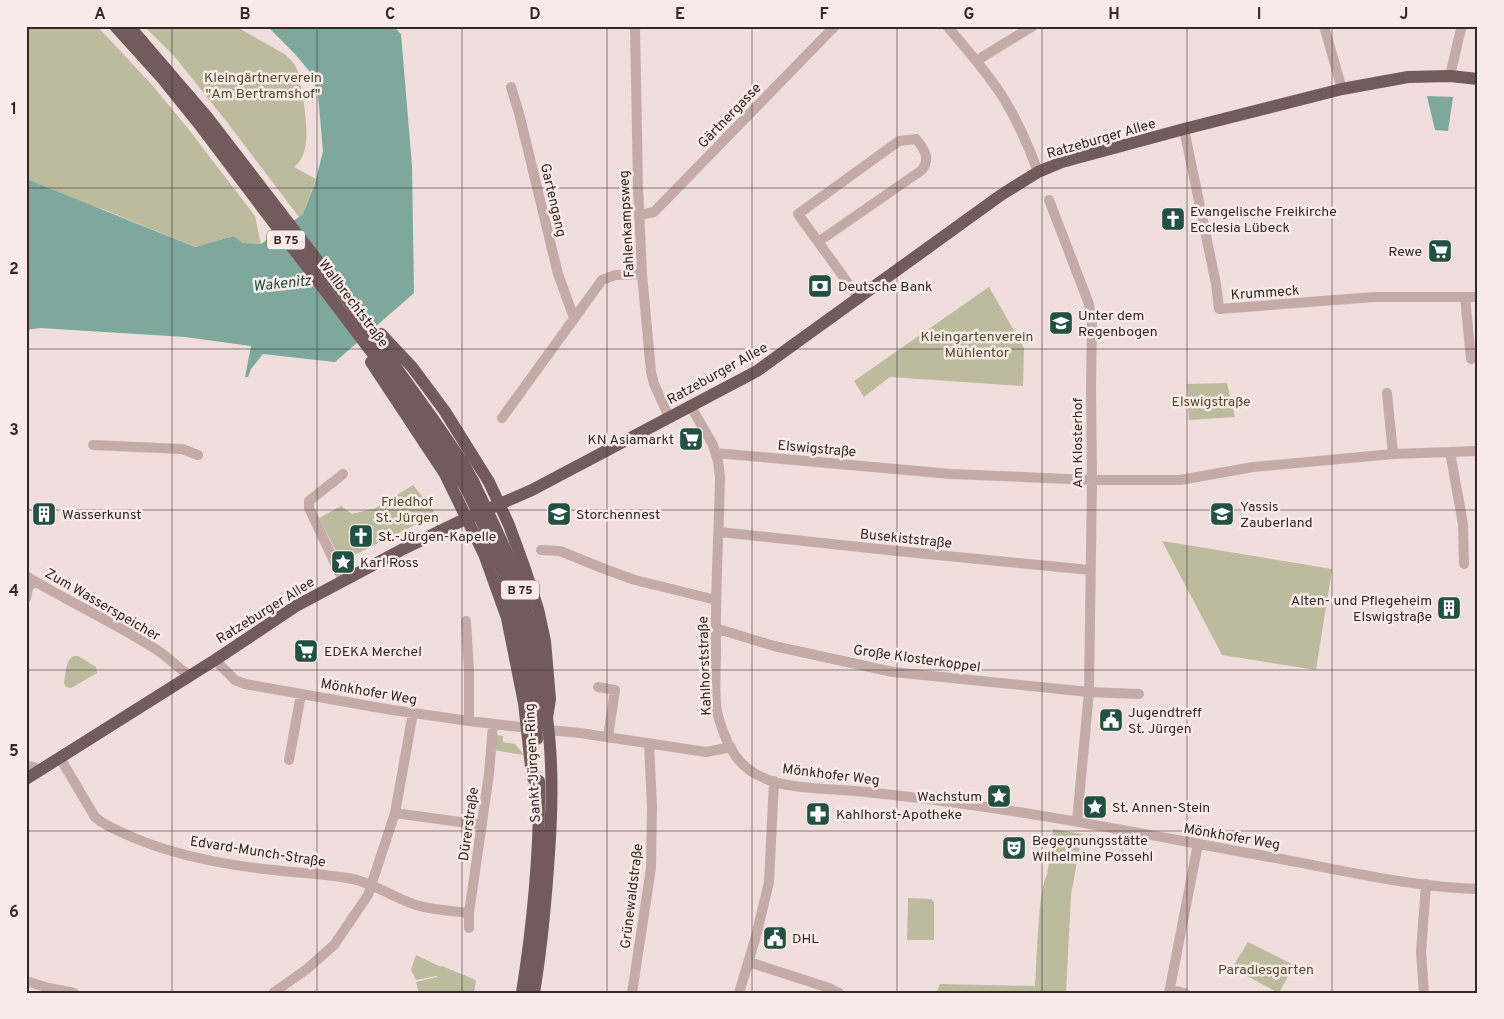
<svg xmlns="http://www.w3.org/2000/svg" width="1504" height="1019" viewBox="0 0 1504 1019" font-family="Overpass,sans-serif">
<rect width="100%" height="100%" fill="#efdedb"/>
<path fill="#bcbb9d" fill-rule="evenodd" d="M26,26H97L152,85L190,131L255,216L261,244L243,243L234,236L195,247L105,210L57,195L26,181Z
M144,26H235L286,55L295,65L298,72C302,95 317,151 294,167L316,179L303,214L299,217L226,121L175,57Z
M989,287L1024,348L1023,386L890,377L864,397L854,381Z
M1227,383L1235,417L1189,420L1187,384Z
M413,485L436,514C406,530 375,544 345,560L343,558L340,559L319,518L341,506L352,514L376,508ZM357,525H363L364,528L369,529L372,533L369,538V544L364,547L359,544L356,545L352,544L350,540L352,528Z
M1162,541L1332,569L1316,670L1222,655Z
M74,656H78L96,667L97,673L71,688L66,687L64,683C66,674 65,660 74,656Z
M497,735L503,736V742L515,744L524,755L493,750Z
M1053,829L1082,834L1071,895L1066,993H936L940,984L1035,986C1037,965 1038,889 1047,875Z
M908,898L931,899L934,902V940H907Z
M1248,942L1294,965L1279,993H1274L1275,991L1232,968Z
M416,955L441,967L442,966L476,980L474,993H419L416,982L437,977L436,976L416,980L411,970Z"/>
<path fill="#7da89b" d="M267,26H393L401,34L412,166L414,293L335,362L263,354L251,369L248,377H245L251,346L185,337L40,328L26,330V179L195,247L234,236L243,243L261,244L303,214L315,183L323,151L318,95L310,72L295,54Z
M1427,96L1453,97L1448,131L1435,130Z"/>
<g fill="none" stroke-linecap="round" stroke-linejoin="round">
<path stroke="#c5aba8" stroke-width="10" d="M635,26L638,187L642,274L651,372L654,384L669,417
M947,26C967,50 988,73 1004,99C1018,122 1029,147 1038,172
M1324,26L1342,89
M976,61L1033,26
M1450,76L1458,41L1462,26
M511,87L519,113L558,274L574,318
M1184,129L1216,284L1219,309L1374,297H1478
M1049,200L1089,304L1092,323L1091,386L1092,480L1089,692L1077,821
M639,215L654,212L835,26
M818,242L922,170C931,158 924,149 916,139L899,141L798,214C818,242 839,270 859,299
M1465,297L1471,359
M1387,393L1393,454
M690,405L713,445L718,461L720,476C719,533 715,591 716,649C716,667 714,694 717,712C721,727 728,747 738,759C762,789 807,787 841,790C858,791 876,793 893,795C1023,809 1152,836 1281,859C1346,871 1412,887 1478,889
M502,418L602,280L615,275L642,274
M93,445L182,449L198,455
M1450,452L1463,524L1464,564
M716,453L951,474L1092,480H1180L1253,467L1393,454L1478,451
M719,532L897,551L1090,570
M541,550L560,551L607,570L635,580L716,600
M26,576C69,602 115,623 157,650C168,657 178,668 190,676
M343,580L309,508V501L343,474
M26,598L28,588L34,581
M466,621L469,671V721
M715,628L774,646L893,672L1089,692L1139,694
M215,660L235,680L245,684L392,710L469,721L528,728
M598,687L615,690L608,737
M548,730L580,733L706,752L731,747
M60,758L95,817C106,827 120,831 132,837C176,856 226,865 273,870C298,873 329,874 353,879C375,884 394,898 416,905C433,910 452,911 469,913
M289,760L301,694
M26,765L42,770
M395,813L482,825
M469,928V913L489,774L493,724
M749,962L829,988L839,993
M26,981L49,988L74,993
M1170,989L1184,993
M273,993L307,969L334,945L368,895L395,813L413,713
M632,993L651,868L652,807L649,743
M739,993L756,936L769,882L774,781
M1169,993L1198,844
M1424,993L1421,952L1426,884"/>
<path stroke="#735a5b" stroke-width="12" d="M115,26L162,78L199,124L426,424L466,488
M129,26L207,117L347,299L433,419L463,463L474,483
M381,334L412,367L444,410L489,482L509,525L525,569L538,609L545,641L550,699L547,718
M371,362L445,474L484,554L507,618L524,703L532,776L539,788
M534,705L537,739
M26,779L215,660L296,606L405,548L461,521L532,490L757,371L1001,195L1038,172L1062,162L1184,129L1342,89L1408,77L1450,76L1478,79
M522,993C533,923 540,852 539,781
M534,993C541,951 545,909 548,868C552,816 554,763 546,711"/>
<path stroke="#735a5b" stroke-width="12" d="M474,483C488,513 504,543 515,574C530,616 538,660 545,704
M466,488C486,529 504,569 517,613C525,643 529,674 534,705"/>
</g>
<path fill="none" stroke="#332828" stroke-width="1" stroke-opacity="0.55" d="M172,26V993M317,26V993M462,26V993M607,26V993M752,26V993M897,26V993M1042,26V993M1187,26V993M1332,26V993M26,188H1478M26,349H1478M26,510H1478M26,670H1478M26,831H1478"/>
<defs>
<symbol id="church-square" viewBox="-11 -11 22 22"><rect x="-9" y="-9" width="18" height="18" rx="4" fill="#225042" stroke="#f7eae7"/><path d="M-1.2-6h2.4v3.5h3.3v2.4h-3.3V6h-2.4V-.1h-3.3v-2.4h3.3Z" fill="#fff"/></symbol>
<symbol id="supermarket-square" viewBox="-11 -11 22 22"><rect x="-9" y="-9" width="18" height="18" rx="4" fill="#225042" stroke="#f7eae7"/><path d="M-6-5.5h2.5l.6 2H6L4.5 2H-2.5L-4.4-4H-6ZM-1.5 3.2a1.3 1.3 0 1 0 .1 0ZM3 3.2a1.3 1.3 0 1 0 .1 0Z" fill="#fff"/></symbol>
<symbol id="bank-square" viewBox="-11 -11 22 22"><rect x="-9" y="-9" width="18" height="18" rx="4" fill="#225042" stroke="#f7eae7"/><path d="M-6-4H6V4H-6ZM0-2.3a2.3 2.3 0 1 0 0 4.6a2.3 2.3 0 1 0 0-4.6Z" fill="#fff"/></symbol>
<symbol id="school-square" viewBox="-11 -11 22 22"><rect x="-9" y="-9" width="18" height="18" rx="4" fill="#225042" stroke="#f7eae7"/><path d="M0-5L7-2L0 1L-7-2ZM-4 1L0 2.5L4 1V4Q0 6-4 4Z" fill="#fff"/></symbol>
<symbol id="building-square" viewBox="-11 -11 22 22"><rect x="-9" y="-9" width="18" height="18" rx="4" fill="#225042" stroke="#f7eae7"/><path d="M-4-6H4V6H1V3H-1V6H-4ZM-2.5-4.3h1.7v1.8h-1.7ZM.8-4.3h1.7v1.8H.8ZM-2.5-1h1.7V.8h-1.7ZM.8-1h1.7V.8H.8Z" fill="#fff"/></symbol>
<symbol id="sight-square" viewBox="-11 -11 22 22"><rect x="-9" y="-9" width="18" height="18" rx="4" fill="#225042" stroke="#f7eae7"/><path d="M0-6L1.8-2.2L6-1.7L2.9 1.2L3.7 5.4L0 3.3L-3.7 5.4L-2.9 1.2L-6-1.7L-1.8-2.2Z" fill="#fff"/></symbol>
<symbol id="civic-square" viewBox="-11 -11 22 22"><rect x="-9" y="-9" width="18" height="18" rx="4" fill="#225042" stroke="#f7eae7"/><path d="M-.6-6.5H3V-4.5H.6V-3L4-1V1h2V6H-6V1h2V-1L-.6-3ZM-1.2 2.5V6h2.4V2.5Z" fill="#fff"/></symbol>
<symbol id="pharmacy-square" viewBox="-11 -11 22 22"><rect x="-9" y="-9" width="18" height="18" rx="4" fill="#225042" stroke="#f7eae7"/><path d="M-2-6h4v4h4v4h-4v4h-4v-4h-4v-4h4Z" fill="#fff"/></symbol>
<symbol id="theatre-square" viewBox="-11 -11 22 22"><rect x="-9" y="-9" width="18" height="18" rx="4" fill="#225042" stroke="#f7eae7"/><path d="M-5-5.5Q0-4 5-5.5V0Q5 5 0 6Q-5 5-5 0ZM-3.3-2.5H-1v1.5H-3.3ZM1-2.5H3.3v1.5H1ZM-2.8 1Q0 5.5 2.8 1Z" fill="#fff"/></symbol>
</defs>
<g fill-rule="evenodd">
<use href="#church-square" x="1159" y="205" width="28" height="28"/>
<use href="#supermarket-square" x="1426" y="237" width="28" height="28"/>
<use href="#bank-square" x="806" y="272" width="28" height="28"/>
<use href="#school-square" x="1047" y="309" width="28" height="28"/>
<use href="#supermarket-square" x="677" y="425" width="28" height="28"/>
<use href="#building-square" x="30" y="500" width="28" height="28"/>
<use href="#school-square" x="545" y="500" width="28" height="28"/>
<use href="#school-square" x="1208" y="500" width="28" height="28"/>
<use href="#church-square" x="347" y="522" width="28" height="28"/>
<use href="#sight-square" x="329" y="548" width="28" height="28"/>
<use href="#building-square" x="1435" y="594" width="28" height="28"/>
<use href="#supermarket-square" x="292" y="637" width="28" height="28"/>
<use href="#civic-square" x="1097" y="706" width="28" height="28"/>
<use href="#sight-square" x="985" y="782" width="28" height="28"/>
<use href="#sight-square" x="1081" y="793" width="28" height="28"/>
<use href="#pharmacy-square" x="804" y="800" width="28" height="28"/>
<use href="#theatre-square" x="1000" y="834" width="28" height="28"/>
<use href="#civic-square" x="761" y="924" width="28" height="28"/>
</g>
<g text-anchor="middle" stroke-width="5" stroke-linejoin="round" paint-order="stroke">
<g fill="#f7eae7" stroke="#6e6261" stroke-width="1">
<rect x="267" y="230.5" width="38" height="19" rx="4"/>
<rect x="501" y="580.5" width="38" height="19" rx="4"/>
</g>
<g font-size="12" font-weight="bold" fill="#332828">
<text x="286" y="244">B 75</text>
<text x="520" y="594">B 75</text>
</g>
<g font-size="14" fill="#4e4e2e" stroke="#f7eae7">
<text x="263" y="82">Kleingärtnerverein<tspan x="263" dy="16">"Am Bertramshof"</tspan></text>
<text x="977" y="341">Kleingartenverein<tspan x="977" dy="16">Mühlentor</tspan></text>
<text x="1211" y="406">Elswigstraße</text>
<text x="407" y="506">Friedhof<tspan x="407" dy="16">St. Jürgen</tspan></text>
<text x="1266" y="974">Paradiesgarten</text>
</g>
<g font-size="14" fill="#332828" stroke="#f7eae7">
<text transform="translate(729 115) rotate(-46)" y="5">Gärtnergasse</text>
<text transform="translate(1101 138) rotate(-16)" y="5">Ratzeburger Allee</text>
<text transform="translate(554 200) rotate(77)" y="5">Gartengang</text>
<text transform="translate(626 224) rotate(-93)" y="5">Fahlenkampsweg</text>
<text transform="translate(1265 292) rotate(-4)" y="5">Krummeck</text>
<text transform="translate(354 303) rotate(53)" y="5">Wallbrechtstraße</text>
<text transform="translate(717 373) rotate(-29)" y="5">Ratzeburger Allee</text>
<text transform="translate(1077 443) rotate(-90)" y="5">Am Klosterhof</text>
<text transform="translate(817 448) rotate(5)" y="5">Elswigstraße</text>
<text transform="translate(906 538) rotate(6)" y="5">Busekiststraße</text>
<text transform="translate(103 604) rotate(30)" y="5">Zum Wasserspeicher</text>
<text transform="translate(265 610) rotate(-32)" y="5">Ratzeburger Allee</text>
<text transform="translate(917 658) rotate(8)" y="5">Große Klosterkoppel</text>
<text transform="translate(704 666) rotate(-92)" y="5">Kahlhorststraße</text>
<text transform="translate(369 691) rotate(10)" y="5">Mönkhofer Weg</text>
<text transform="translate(532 763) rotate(-93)" y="5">Sankt-Jürgen-Ring</text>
<text transform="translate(831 774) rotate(7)" y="5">Mönkhofer Weg</text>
<text transform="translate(468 824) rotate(-82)" y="5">Dürerstraße</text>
<text transform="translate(1232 836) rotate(10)" y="5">Mönkhofer Weg</text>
<text transform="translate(258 851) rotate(9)" y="5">Edvard-Munch-Straße</text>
<text transform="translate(631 896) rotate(-83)" y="5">Grünewaldstraße</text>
</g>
<g font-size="14" fill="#332828" stroke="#f7eae7" text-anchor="start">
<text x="1190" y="216">Evangelische Freikirche<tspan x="1190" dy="16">Ecclesia Lübeck</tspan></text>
<text x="1422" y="256" text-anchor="end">Rewe</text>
<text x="838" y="291">Deutsche Bank</text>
<text x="1078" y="320">Unter dem<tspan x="1078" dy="16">Regenbogen</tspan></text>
<text x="674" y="444" text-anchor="end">KN Asiamarkt</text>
<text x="1240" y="511">Yassis<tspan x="1240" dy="16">Zauberland</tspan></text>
<text x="62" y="519">Wasserkunst</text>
<text x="576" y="519">Storchennest</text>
<text x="378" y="541">St.-Jürgen-Kapelle</text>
<text x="360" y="567">Karl Ross</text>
<text x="1432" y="605" text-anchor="end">Alten- und Pflegeheim<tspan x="1432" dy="16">Elswigstraße</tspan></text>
<text x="324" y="656">EDEKA Merchel</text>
<text x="1128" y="717">Jugendtreff<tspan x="1128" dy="16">St. Jürgen</tspan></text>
<text x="982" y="801" text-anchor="end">Wachstum</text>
<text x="1112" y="812">St. Annen-Stein</text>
<text x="836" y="819">Kahlhorst-Apotheke</text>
<text x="1032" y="845">Begegnungsstätte<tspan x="1032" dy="16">Wilhelmine Possehl</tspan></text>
<text x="792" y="943">DHL</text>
</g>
<g font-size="15" font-style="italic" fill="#225042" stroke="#f7eae7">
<text transform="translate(282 283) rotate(-6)" y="5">Wakenitz</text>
</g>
</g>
<rect width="1504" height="1019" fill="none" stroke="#f7eae7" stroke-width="55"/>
<rect x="28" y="28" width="1448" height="964" fill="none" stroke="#332828" stroke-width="2"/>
<g font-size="16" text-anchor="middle" font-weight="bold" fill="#332828">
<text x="100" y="19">A</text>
<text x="245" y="19">B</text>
<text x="390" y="19">C</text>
<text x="535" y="19">D</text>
<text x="680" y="19">E</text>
<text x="824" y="19">F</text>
<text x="969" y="19">G</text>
<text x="1114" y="19">H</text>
<text x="1259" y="19">I</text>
<text x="1404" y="19">J</text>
<text x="14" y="114">1</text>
<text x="14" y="274">2</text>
<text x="14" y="435">3</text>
<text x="14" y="596">4</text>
<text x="14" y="756">5</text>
<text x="14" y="917">6</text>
</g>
</svg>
